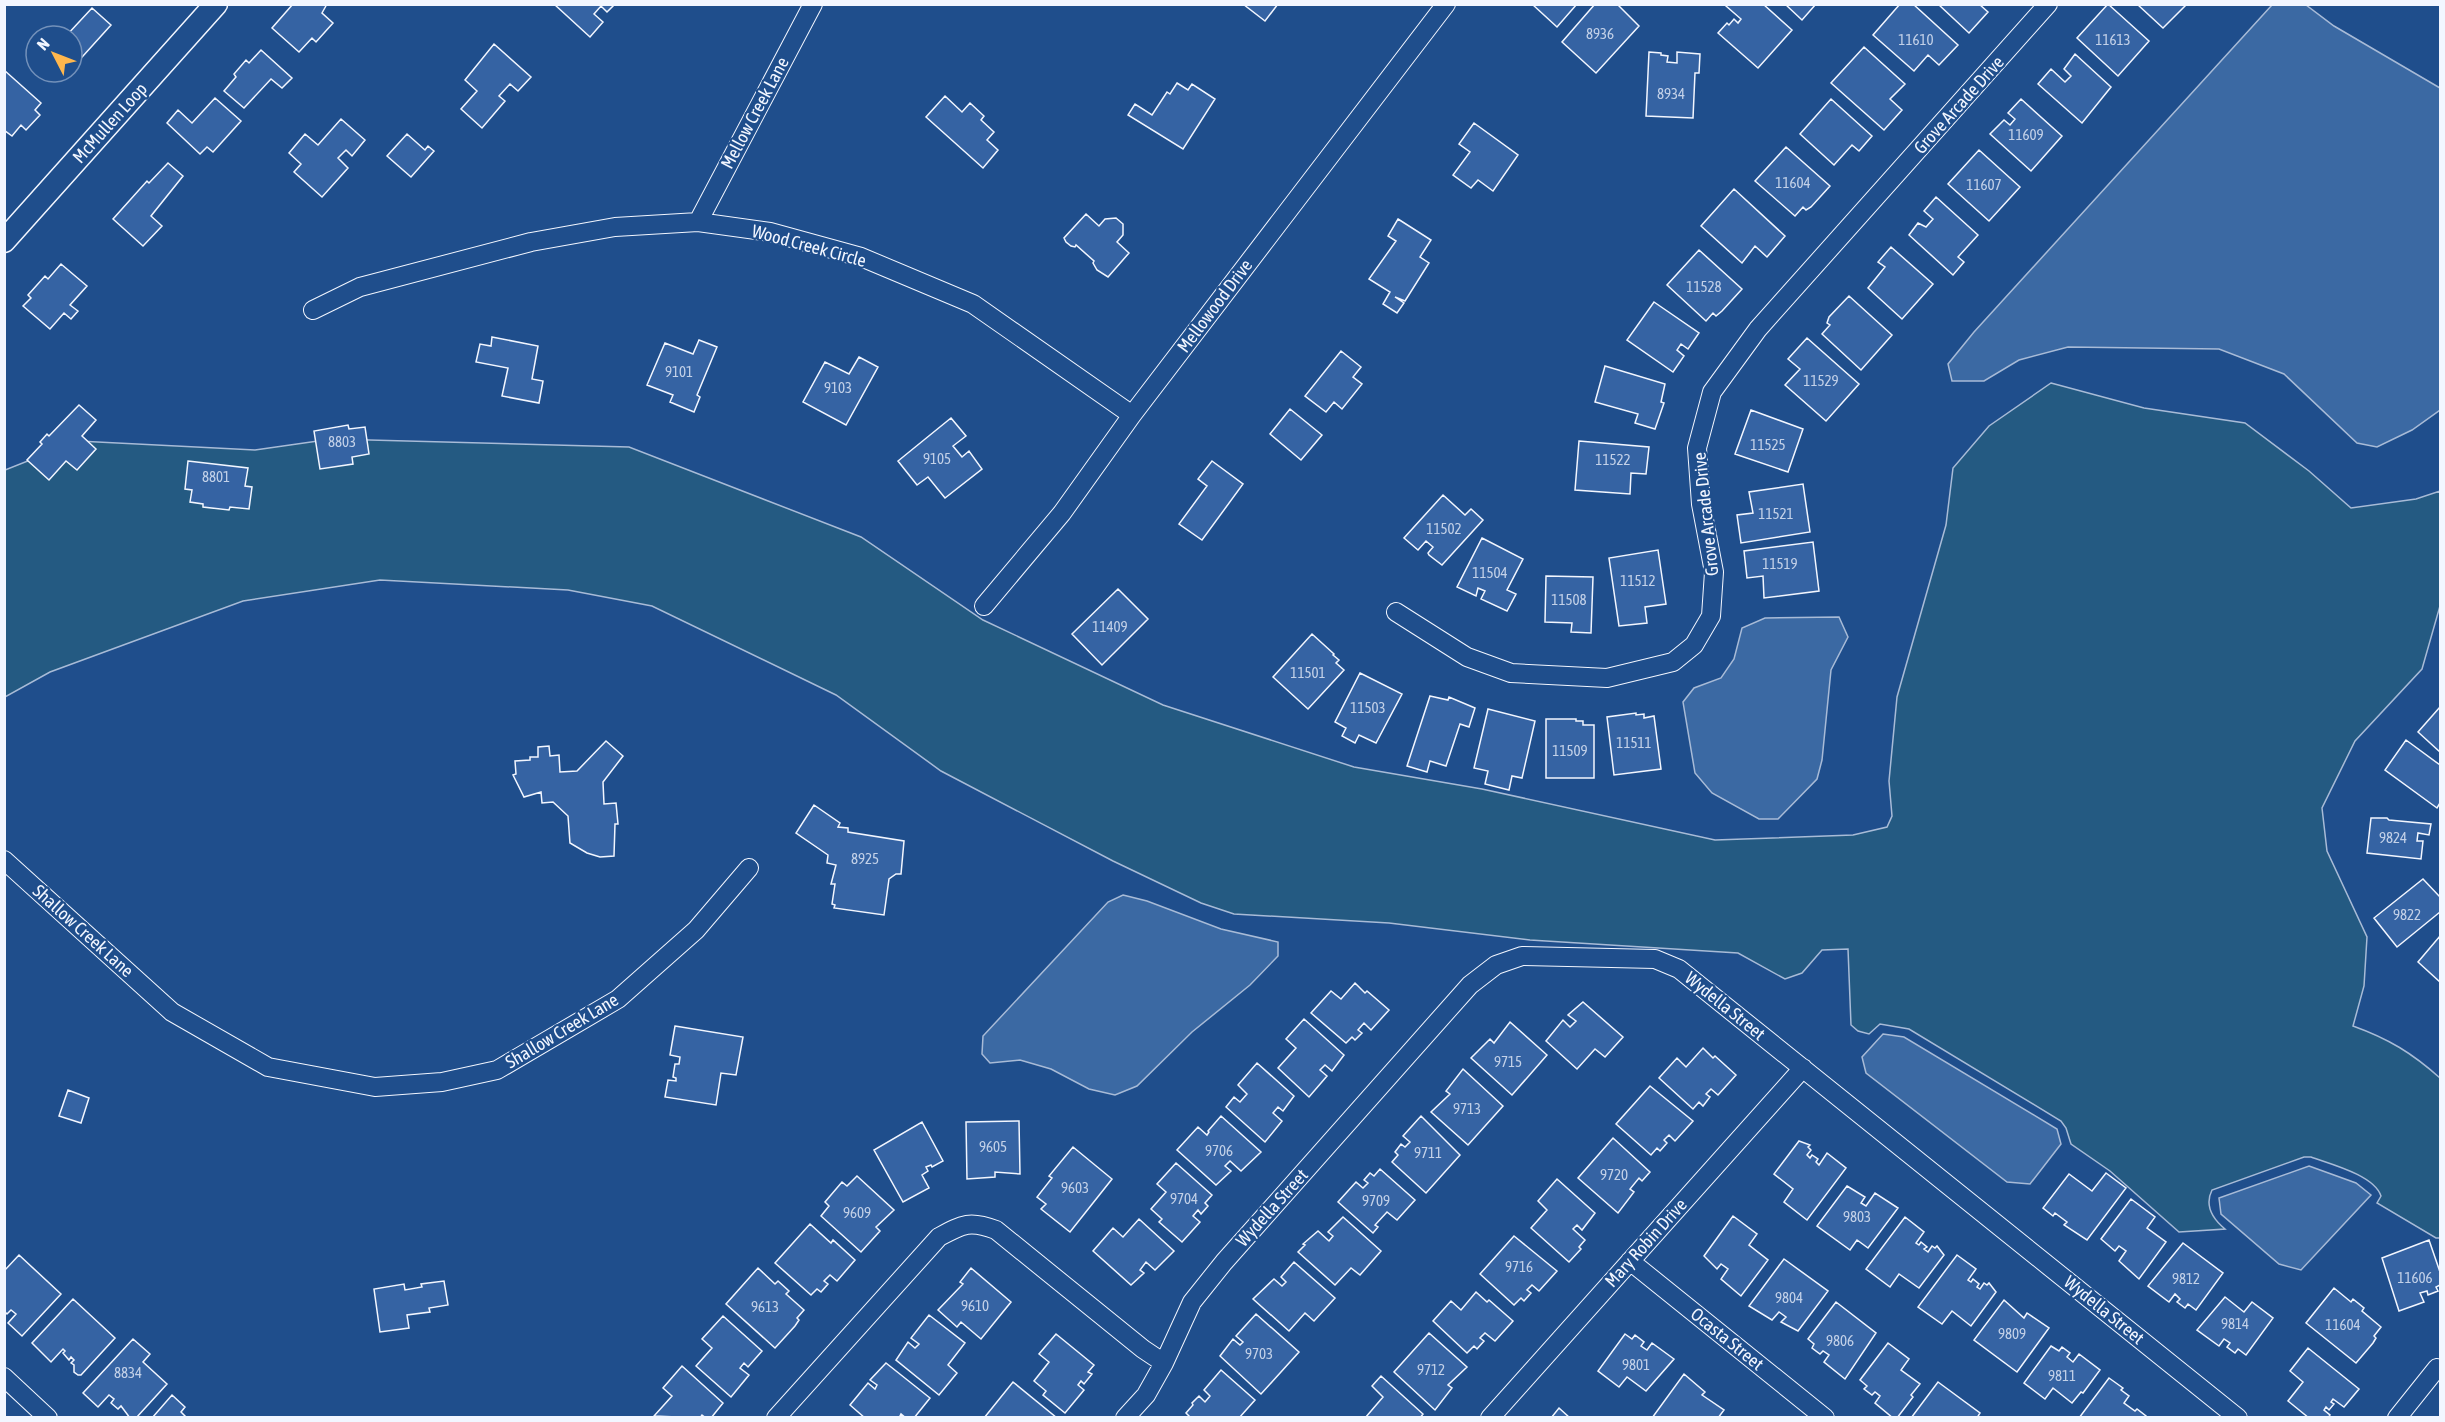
<svg xmlns="http://www.w3.org/2000/svg" width="2445" height="1422" viewBox="0 0 2445 1422" font-family="'Asap Condensed',sans-serif">
<rect width="100%" height="100%" fill="#1f4e8c"/>
<path fill="#245a82" stroke="#a8bbd7" stroke-width="1.5" d="M2051,383L2144,408L2245,423L2309,471L2351,508L2416,499L2440,491V606L2422,669L2355,741L2322,808L2327,851L2367,937L2364,986L2353,1026C2389,1039 2412,1053 2440,1078V1238H2436L2377,1203L2381,1196C2374,1175 2330,1164 2311,1157H2304L2212,1190C2204,1206 2213,1219 2225,1229L2179,1232L2110,1171L2071,1144L2066,1128L2061,1121L1909,1029L1880,1024L1869,1034L1858,1031L1851,1025L1848,949L1822,950L1802,973L1785,979L1738,953L1530,940L1389,923L1234,914L1201,903L1113,861L941,771L836,695L652,606L568,590L380,580L243,601L50,672L5,697V470L78,441L255,450L332,439L629,447L861,537L983,620L1163,705L1354,767L1482,789L1715,840L1853,835L1887,827L1892,816L1889,781L1897,697L1946,525L1953,468L1989,426Z"/>
<path fill="#3b69a3" stroke="#a8bbd7" stroke-width="1.5" d="M2272,5H2306L2334,26L2440,88V410L2412,430L2377,447L2357,443L2284,374L2219,349L2068,347L2019,360L1984,381H1952L1948,364L1974,332Z
M1839,617L1848,637L1831,670L1822,760L1817,779L1778,819H1759L1712,793L1695,773L1683,702L1694,688L1721,678L1734,659L1742,628L1765,618Z
M1123,895L1147,901L1221,929L1278,942V956L1250,985L1192,1032L1137,1086L1115,1095L1089,1089L1051,1069L1020,1060L990,1063L982,1054L983,1036L1108,902Z
M1883,1034L1904,1037L2057,1129L2061,1144L2030,1184L2007,1182L1866,1073L1862,1057Z
M2309,1166L2356,1183L2371,1195L2301,1270L2279,1264L2221,1214L2219,1198Z"/>
<path fill="#3563a3" stroke="#f2f6ff" stroke-width="1.5" d="M327,4L322,13L333,23L316,42L312,38L299,52L272,28L293,4Z
M554,4H612L613,6L607,12L601,6L594,14L603,22L590,37Z
M1243,4H1278L1265,21Z
M1532,4H1577L1557,27Z
M1595,4H1617L1639,26L1596,73L1562,42Z
M1728,4H1763L1792,30L1758,68L1718,33L1727,23L1729,25L1734,19L1738,23L1741,19L1726,6Z
M1785,4H1816L1802,20Z
M1900,4H1913L1958,45L1939,65L1928,55L1914,71L1873,35Z
M1938,4H1979L1988,12L1969,33Z
M2108,4L2149,41L2118,76L2077,38Z
M2137,4H2187L2163,28Z
M92,8L111,25L74,66L72,36H66Z
M494,44L531,77L518,91L510,84L499,96L505,101L482,128L461,109L477,91L465,80Z
M1864,47L1905,84L1890,99L1902,110L1884,130L1831,83Z
M261,50L292,78L282,88L271,79L244,108L224,91L236,77L234,74L246,60L249,63Z
M1649,52L1661,53V55L1668,56L1667,62L1677,63V52L1700,54L1699,73H1695L1693,118L1646,116Z
M2075,54L2111,87L2082,123L2038,84L2051,69L2065,82L2071,76L2064,69Z
M4,70L41,103L35,110L40,115L26,130L21,125L12,136L4,130Z
M1177,83L1188,90L1192,84L1215,99L1183,149L1128,115L1135,104L1152,115L1167,92L1170,94Z
M945,96L962,112L970,103L984,116L981,120L994,132L987,140L998,150L983,168L926,117Z
M215,98L241,121L213,152L207,147L200,154L167,123L178,110L192,123Z
M1831,99L1872,136L1859,151L1852,145L1834,165L1800,134Z
M2021,99L2062,136L2031,171L1990,134L2004,120L2010,125L2015,119L2008,113Z
M341,119L365,140L352,156L346,150L338,158L348,168L322,197L294,172L301,164L289,153L305,134L318,145Z
M1474,123L1518,155L1493,191L1478,180L1471,188L1453,175L1470,152L1459,144Z
M407,134L425,150L428,146L434,151L411,177L387,156Z
M1786,147L1830,186L1811,207L1806,210L1803,207L1795,216L1755,181Z
M1979,150L2020,187L1989,221L1948,184Z
M168,163L183,176L151,216L162,226L143,246L113,219L147,181L149,183Z
M1734,189L1785,236L1767,257L1755,246L1742,263L1701,226Z
M1936,197L1978,235L1958,257L1964,262L1953,275L1909,235L1918,223L1926,227L1933,219L1924,211Z
M1086,214L1099,226L1105,219L1116,218L1123,224V235L1117,242L1129,253L1108,277L1097,270L1093,263L1094,261L1076,245L1075,247L1071,246L1066,242L1064,238Z
M1398,219L1431,240L1420,257L1429,263L1405,301L1395,297L1404,303L1397,313L1383,304L1390,292L1369,279L1396,241L1388,236Z
M1891,247L1933,284L1902,319L1868,288L1885,267L1878,262Z
M1699,250L1742,289L1722,311L1716,316L1713,313L1706,321L1667,285Z
M61,264L87,286L70,305L78,311L71,319L64,313L50,329L23,306L31,298L28,295L45,276L48,279Z
M1849,296L1892,335L1861,370L1822,334L1830,325L1827,323L1829,317Z
M1654,302L1699,333L1688,349L1681,344L1677,350L1684,356L1673,372L1627,340Z
M492,337L538,346L532,379L543,381L539,403L502,396L508,368L476,362L480,344L491,346Z
M1807,338L1859,384L1826,421L1785,385L1800,369L1788,359Z
M699,340L717,347L697,395L700,397L694,412L670,402L673,395L647,385L665,343L693,354Z
M1341,351L1361,367L1353,377L1362,384L1342,409L1334,402L1326,412L1305,396Z
M859,357L878,367L846,425L803,402L825,362L849,374Z
M1605,366L1665,384L1661,402L1664,403L1655,429L1635,423L1638,414L1595,402Z
M79,405L96,420L82,436L96,449L77,470L66,461L49,480L27,460L42,444L40,442L47,434L49,436Z
M1290,409L1322,435L1301,460L1270,434Z
M1751,410L1803,429L1788,472L1735,454Z
M951,418L966,436L953,446L962,457L969,451L982,469L945,498L928,477L917,485L898,461Z
M348,425L349,429L365,427L369,454L352,457L353,464L320,469L314,431Z
M1579,441L1649,447L1646,474L1631,473L1630,494L1575,490Z
M188,461L248,468L245,486L252,487L249,509L230,507L229,510L203,507V504L190,502L192,490L185,489Z
M1212,461L1243,484L1202,540L1179,524L1207,486L1198,479Z
M1803,484L1810,532L1741,543L1737,515L1753,513L1749,492Z
M1443,495L1465,515L1471,509L1483,520L1442,565L1429,555L1428,553L1433,547L1426,541L1418,550L1404,538Z
M1482,538L1523,559L1507,590L1516,594L1507,611L1481,599L1485,591L1478,588L1476,596L1457,587Z
M1813,542L1819,591L1764,598L1763,576L1747,578L1744,551Z
M1658,550L1666,604L1645,607L1647,623L1619,626L1609,558Z
M1546,576L1593,577L1591,633L1571,632L1572,623L1545,622Z
M1118,589L1148,619L1102,665L1072,634Z
M1312,634L1334,654L1333,655L1339,660L1336,663L1344,670L1308,709L1273,677Z
M1360,673L1402,694L1376,743L1359,735L1355,743L1342,736L1346,728L1335,722Z
M1430,696L1448,700L1449,697L1475,708L1469,727L1460,724L1446,766L1430,761L1427,772L1407,766Z
M2440,707V752L2418,732Z
M1488,709L1535,721L1522,778L1512,776L1509,790L1485,784L1488,771L1474,768Z
M1636,713V715L1644,714V718L1654,716L1661,769L1614,775L1607,717Z
M1546,719H1576V721H1583V725H1594V778H1546Z
M2406,740L2440,765V803L2437,808L2385,770Z
M606,741L623,756L603,782L604,804L616,803L618,824H615L614,856L600,857L587,853L570,843L568,816L553,802L542,803L541,792L524,797L513,775L516,774L515,761L530,760V757H538V747L549,746L550,756L559,755L560,772L577,771Z
M814,805L840,823L838,827L848,828V832L904,841L901,874H896L889,879L884,915L834,908L835,905L832,904L835,884H831L836,865L827,863L828,855L796,833Z
M2371,818H2387L2389,820L2431,824L2429,835L2418,833L2417,841H2423L2421,859L2367,853Z
M2423,879L2440,897V912L2397,947L2374,918Z
M2440,936V982L2418,962Z
M1355,983L1365,993L1367,991L1389,1010L1371,1030L1364,1023L1358,1030L1362,1033L1355,1040L1352,1037L1346,1043L1311,1013L1331,991L1341,999Z
M1583,1002L1623,1037L1605,1057L1595,1049L1577,1069L1546,1041L1563,1020L1570,1027L1576,1021L1568,1015Z
M1304,1019L1344,1055L1332,1071L1325,1065L1320,1070L1327,1076L1309,1097L1278,1068L1296,1048L1286,1039Z
M1510,1022L1547,1055L1512,1095L1471,1058L1490,1039L1494,1043Z
M675,1026L743,1037L736,1075L721,1073L716,1105L665,1097L668,1080L676,1081V1078L673,1077L675,1064H679L680,1057L670,1055Z
M1703,1048L1713,1058L1715,1056L1736,1075L1718,1095L1711,1089L1706,1094L1710,1097L1703,1106L1699,1102L1693,1109L1659,1078L1677,1058L1686,1067Z
M1257,1063L1294,1096L1283,1111L1278,1107L1273,1113L1282,1121L1265,1142L1226,1107L1234,1097L1240,1102L1247,1094L1238,1085Z
M1463,1069L1503,1106L1468,1145L1431,1112L1450,1094L1446,1091Z
M1650,1086L1693,1121L1675,1141L1669,1135L1664,1140L1667,1143L1660,1151L1657,1148L1651,1155L1616,1124Z
M68,1090L89,1098L81,1123L59,1116Z
M1221,1116L1261,1152L1241,1171L1230,1161L1225,1166L1231,1171L1216,1185L1177,1150L1198,1127L1207,1135L1209,1132L1208,1131Z
M1421,1116L1460,1155L1426,1193L1392,1162L1398,1155L1395,1152L1401,1144L1405,1147L1410,1142L1403,1136Z
M1019,1121L1020,1174L995,1172V1177L967,1179L966,1122Z
M922,1122L943,1161L932,1167L931,1165L926,1167L928,1171L922,1175L929,1188L903,1202L874,1150Z
M1613,1138L1650,1172L1642,1181L1639,1178L1630,1189L1634,1192L1618,1213L1578,1178Z
M1799,1141L1810,1145L1808,1147L1811,1150L1807,1155L1810,1158L1812,1155L1818,1159L1816,1162L1819,1165L1827,1153L1846,1168L1807,1220L1784,1202L1793,1189L1774,1174Z
M1073,1147L1112,1179L1070,1232L1041,1209L1046,1204L1037,1197L1052,1178L1049,1176Z
M1176,1163L1212,1195L1205,1203L1208,1206L1201,1214L1198,1210L1193,1216L1200,1222L1182,1242L1159,1222L1162,1219L1151,1209L1166,1192L1157,1184Z
M1380,1169L1415,1200L1397,1220L1387,1212L1375,1225L1378,1227L1373,1233L1338,1202L1356,1182L1363,1188L1368,1183L1364,1180L1370,1173L1374,1176Z
M2106,1173L2126,1188L2087,1240L2064,1225L2067,1222L2055,1213L2053,1216L2043,1208L2069,1174L2092,1191Z
M857,1176L894,1210L876,1227L880,1231L861,1252L821,1216L829,1206L825,1202L842,1182L847,1186Z
M1557,1179L1595,1213L1582,1230L1577,1225L1573,1229L1585,1240L1579,1247L1581,1249L1569,1262L1531,1228L1547,1210L1538,1201Z
M1847,1186L1865,1197L1861,1203L1866,1206L1875,1193L1898,1208L1868,1248L1857,1240L1850,1250L1817,1226Z
M2131,1199L2155,1217L2147,1228L2166,1242L2139,1279L2119,1261L2126,1251L2119,1246L2115,1251L2101,1239Z
M1733,1216L1757,1234L1749,1245L1768,1260L1741,1296L1721,1279L1728,1269L1721,1264L1717,1269L1704,1256Z
M1343,1217L1381,1251L1360,1275L1351,1268L1335,1285L1298,1252L1305,1245L1303,1244L1318,1231L1329,1241L1333,1236L1328,1232Z
M1905,1217L1924,1232L1916,1243L1919,1245L1921,1242L1927,1247L1924,1249L1928,1252L1932,1246L1935,1248L1937,1246L1944,1255L1919,1288L1899,1274L1890,1287L1866,1269Z
M1139,1219L1174,1251L1155,1270L1146,1262L1140,1270L1144,1273L1131,1285L1093,1251L1113,1228L1123,1237Z
M810,1224L831,1243L833,1240L855,1260L837,1281L830,1275L824,1281L828,1284L821,1292L817,1289L811,1295L775,1263Z
M1514,1236L1557,1271L1539,1291L1532,1285L1527,1290L1531,1293L1524,1301L1521,1298L1514,1305L1480,1274Z
M2429,1240L2440,1272V1285L2436,1287L2438,1291L2428,1295L2427,1291L2420,1293L2424,1302L2399,1311L2382,1258Z
M2183,1243L2223,1273L2196,1310L2188,1304L2185,1308L2177,1302L2180,1299L2175,1294L2169,1302L2148,1286Z
M19,1255L61,1294L22,1336L8,1323L16,1314L11,1310L7,1314L4,1311V1271Z
M1957,1255L1976,1269L1968,1280L1971,1282L1973,1279L1979,1284L1977,1287L1980,1289L1984,1283L1987,1285L1989,1283L1996,1292L1971,1326L1952,1311L1942,1324L1918,1307Z
M1784,1259L1828,1291L1798,1331L1781,1322L1786,1317L1779,1312L1772,1320L1749,1306Z
M1294,1262L1335,1298L1314,1321L1305,1313L1289,1331L1253,1299L1274,1279L1282,1286L1286,1282L1281,1277Z
M758,1268L775,1284L778,1281L789,1291L786,1294L804,1310L797,1318L799,1320L795,1326L775,1348L726,1304Z
M971,1268L1011,1302L981,1339L961,1322L957,1327L938,1310L963,1284L960,1282Z
M444,1281L448,1305L429,1308L430,1312L407,1315L409,1328L380,1332L374,1289L404,1284L405,1290L422,1287L421,1284Z
M2334,1288L2351,1302L2353,1299L2364,1308L2362,1311L2381,1327L2374,1336L2376,1338L2373,1343L2356,1363L2306,1323Z
M1476,1292L1487,1302L1489,1300L1513,1321L1495,1341L1485,1333L1480,1338L1484,1341L1477,1349L1474,1346L1467,1353L1433,1321L1451,1301L1461,1310Z
M2225,1297L2244,1312L2252,1302L2273,1318L2246,1355L2238,1349L2235,1353L2227,1347L2230,1343L2224,1339L2219,1346L2197,1330Z
M73,1299L115,1338L81,1375H78L74,1372V1365L71,1363L74,1360L71,1357L69,1360L63,1353L65,1351L63,1349L51,1362L32,1343Z
M2004,1300L2024,1318L2027,1313L2049,1328L2017,1372L1974,1340Z
M1836,1302L1876,1333L1845,1379L1824,1362L1829,1355L1823,1351L1820,1354L1812,1348L1814,1344L1808,1339Z
M1256,1314L1299,1352L1261,1394L1220,1356L1233,1339L1240,1345L1243,1342L1236,1336Z
M929,1315L965,1343L948,1365L957,1373L939,1395L896,1360L908,1342L915,1348L919,1344L911,1338Z
M723,1316L762,1351L748,1367L744,1363L740,1368L749,1375L731,1397L696,1366L712,1348L702,1339Z
M1429,1333L1467,1367L1448,1385L1452,1388L1435,1410L1394,1372Z
M1056,1334L1094,1365L1088,1372L1092,1374L1084,1384L1081,1381L1078,1385L1084,1390L1065,1413L1043,1395L1046,1391L1034,1381L1049,1362L1039,1354Z
M1625,1334L1632,1339L1635,1335L1644,1342L1641,1346L1647,1350L1652,1343L1674,1359L1646,1391L1627,1377L1619,1387L1598,1371Z
M133,1339L150,1354L143,1362L167,1384L136,1418H130L121,1406L118,1409L111,1403L114,1399L109,1395L98,1407L83,1393Z
M1888,1343L1909,1359L1901,1370L1920,1384L1911,1395L1913,1397L1897,1418H1893L1875,1403L1880,1396L1875,1392L1872,1395L1864,1389L1867,1386L1860,1380Z
M2051,1346L2059,1351L2062,1347L2070,1353L2067,1357L2073,1362L2079,1354L2100,1370L2083,1393L2081,1392L2072,1403L2053,1388L2045,1399L2024,1383Z
M2308,1348L2359,1389L2344,1407L2333,1399L2331,1402L2334,1404L2329,1410L2326,1407L2324,1410L2330,1415L2328,1418H2309L2288,1401L2303,1382L2290,1371Z
M886,1363L930,1398L914,1418H906L901,1414L899,1418H865L850,1405L868,1383L875,1389L877,1385L870,1380Z
M682,1366L723,1403L711,1418H706L702,1415L700,1418L654,1416L672,1396L663,1388Z
M1221,1370L1255,1400L1239,1418H1191L1186,1413L1193,1405L1192,1403L1199,1396L1205,1402L1210,1396L1204,1390Z
M1684,1374L1705,1392L1702,1395L1724,1410L1718,1418H1652Z
M1381,1376L1423,1414L1420,1418H1365L1383,1397L1372,1386Z
M2109,1378L2123,1388L2121,1390L2129,1396L2124,1403L2135,1411L2137,1409L2146,1416L2145,1418H2079Z
M1013,1382L1057,1418H984Z
M1938,1382L1980,1413L1977,1418H1911Z
M172,1395L185,1407L181,1412L187,1418H152Z
M1559,1408L1570,1418H1551Z"/>
<g fill="none" stroke-linecap="round" stroke-linejoin="round">
<defs>
<path id="minor" d="M698,222L813,4
M313,310L360,287L531,242L615,227L698,222L770,232L861,257L973,304L1132,415
M984,606L1062,513L1132,415L1446,4
M1396,612L1467,657L1511,673L1607,678L1673,662L1694,645L1711,616L1714,572L1701,504L1697,448L1712,392L1758,329L2048,4
M4,860L172,1012L268,1067L375,1087L442,1082L497,1070L618,999L696,930L749,868
M1630,1261L1825,1418
M4,1377L48,1418
M776,1418L939,1237C963,1224 970,1220 996,1230L1143,1349L1164,1363
M1125,1418L1146,1395L1164,1363L1192,1302L1224,1262L1470,985L1496,965L1522,956L1655,959L1679,969L2238,1418
M1490,1418L1803,1068
M2397,1418L2437,1368"/>
<path id="tertiary" d="M4,241L216,4"/>
</defs>
<use href="#minor" stroke="#f2f6ff" stroke-width="20"/>
<use href="#tertiary" stroke="#f2f6ff" stroke-width="25"/>
<use href="#minor" stroke="#1f4e8c" stroke-width="18"/>
<use href="#tertiary" stroke="#1f4e8c" stroke-width="22"/>
</g>
<g text-anchor="middle" stroke-width="4.5" stroke-linejoin="round" paint-order="stroke">
<g font-size="15" fill="#c3d1e8">
<text x="1600" y="39">8936</text>
<text x="1916" y="45">11610</text>
<text x="2113" y="45">11613</text>
<text x="1671" y="99">8934</text>
<text x="2026" y="140">11609</text>
<text x="1793" y="188">11604</text>
<text x="1984" y="190">11607</text>
<text x="1704" y="292">11528</text>
<text x="679" y="377">9101</text>
<text x="1821" y="386">11529</text>
<text x="838" y="393">9103</text>
<text x="342" y="447">8803</text>
<text x="1768" y="450">11525</text>
<text x="937" y="464">9105</text>
<text x="1613" y="465">11522</text>
<text x="216" y="482">8801</text>
<text x="1776" y="519">11521</text>
<text x="1444" y="534">11502</text>
<text x="1780" y="569">11519</text>
<text x="1490" y="578">11504</text>
<text x="1638" y="586">11512</text>
<text x="1569" y="605">11508</text>
<text x="1110" y="632">11409</text>
<text x="1308" y="678">11501</text>
<text x="1368" y="713">11503</text>
<text x="1634" y="748">11511</text>
<text x="1570" y="756">11509</text>
<text x="2393" y="843">9824</text>
<text x="865" y="864">8925</text>
<text x="2407" y="920">9822</text>
<text x="1508" y="1067">9715</text>
<text x="1467" y="1114">9713</text>
<text x="993" y="1152">9605</text>
<text x="1219" y="1156">9706</text>
<text x="1428" y="1158">9711</text>
<text x="1614" y="1180">9720</text>
<text x="1075" y="1193">9603</text>
<text x="1184" y="1204">9704</text>
<text x="1376" y="1206">9709</text>
<text x="857" y="1218">9609</text>
<text x="1857" y="1222">9803</text>
<text x="1519" y="1272">9716</text>
<text x="2415" y="1283">11606</text>
<text x="2186" y="1284">9812</text>
<text x="1789" y="1303">9804</text>
<text x="975" y="1311">9610</text>
<text x="765" y="1312">9613</text>
<text x="2235" y="1329">9814</text>
<text x="2343" y="1330">11604</text>
<text x="2012" y="1339">9809</text>
<text x="1840" y="1346">9806</text>
<text x="1259" y="1359">9703</text>
<text x="1636" y="1370">9801</text>
<text x="1431" y="1375">9712</text>
<text x="128" y="1378">8834</text>
<text x="2062" y="1381">9811</text>
</g>
<g font-size="18" fill="#f2f6ff" stroke="#1f4e8c">
<text transform="translate(1959 105) rotate(-48)" y="6">Grove Arcade Drive</text>
<text transform="translate(755 113) rotate(-62)" y="6">Mellow Creek Lane</text>
<text transform="translate(110 123) rotate(-48)" y="6">McMullen Loop</text>
<text transform="translate(809 246) rotate(15)" y="6">Wood Creek Circle</text>
<text transform="translate(1215 306) rotate(-53)" y="6">Mellowood Drive</text>
<text transform="translate(1706 514) rotate(-96)" y="6">Grove Arcade Drive</text>
<text transform="translate(83 931) rotate(42)" y="6">Shallow Creek Lane</text>
<text transform="translate(1725 1006) rotate(39)" y="6">Wydella Street</text>
<text transform="translate(562 1031) rotate(-31)" y="6">Shallow Creek Lane</text>
<text transform="translate(1272 1208) rotate(-48)" y="6">Wydella Street</text>
<text transform="translate(1646 1243) rotate(-48)" y="6">Mary Robin Drive</text>
<text transform="translate(2104 1310) rotate(39)" y="6">Wydella Street</text>
<text transform="translate(1727 1339) rotate(39)" y="6">Ocasta Street</text>
</g>
</g>
<rect width="2445" height="1422" fill="none" stroke="#f2f6ff" stroke-width="12"/>
<g transform="translate(54 54) rotate(312)"><circle r="28" fill="#1f4e8c" stroke="#7391ba" stroke-width="1.5"/>
<path d="M0-4.5L10 22L0 15L-10 22Z" fill="#ffb74d"/>
<text y="-9" font-size="16" font-weight="bold" text-anchor="middle" fill="#f2f6ff">N</text>
</g>
</svg>
